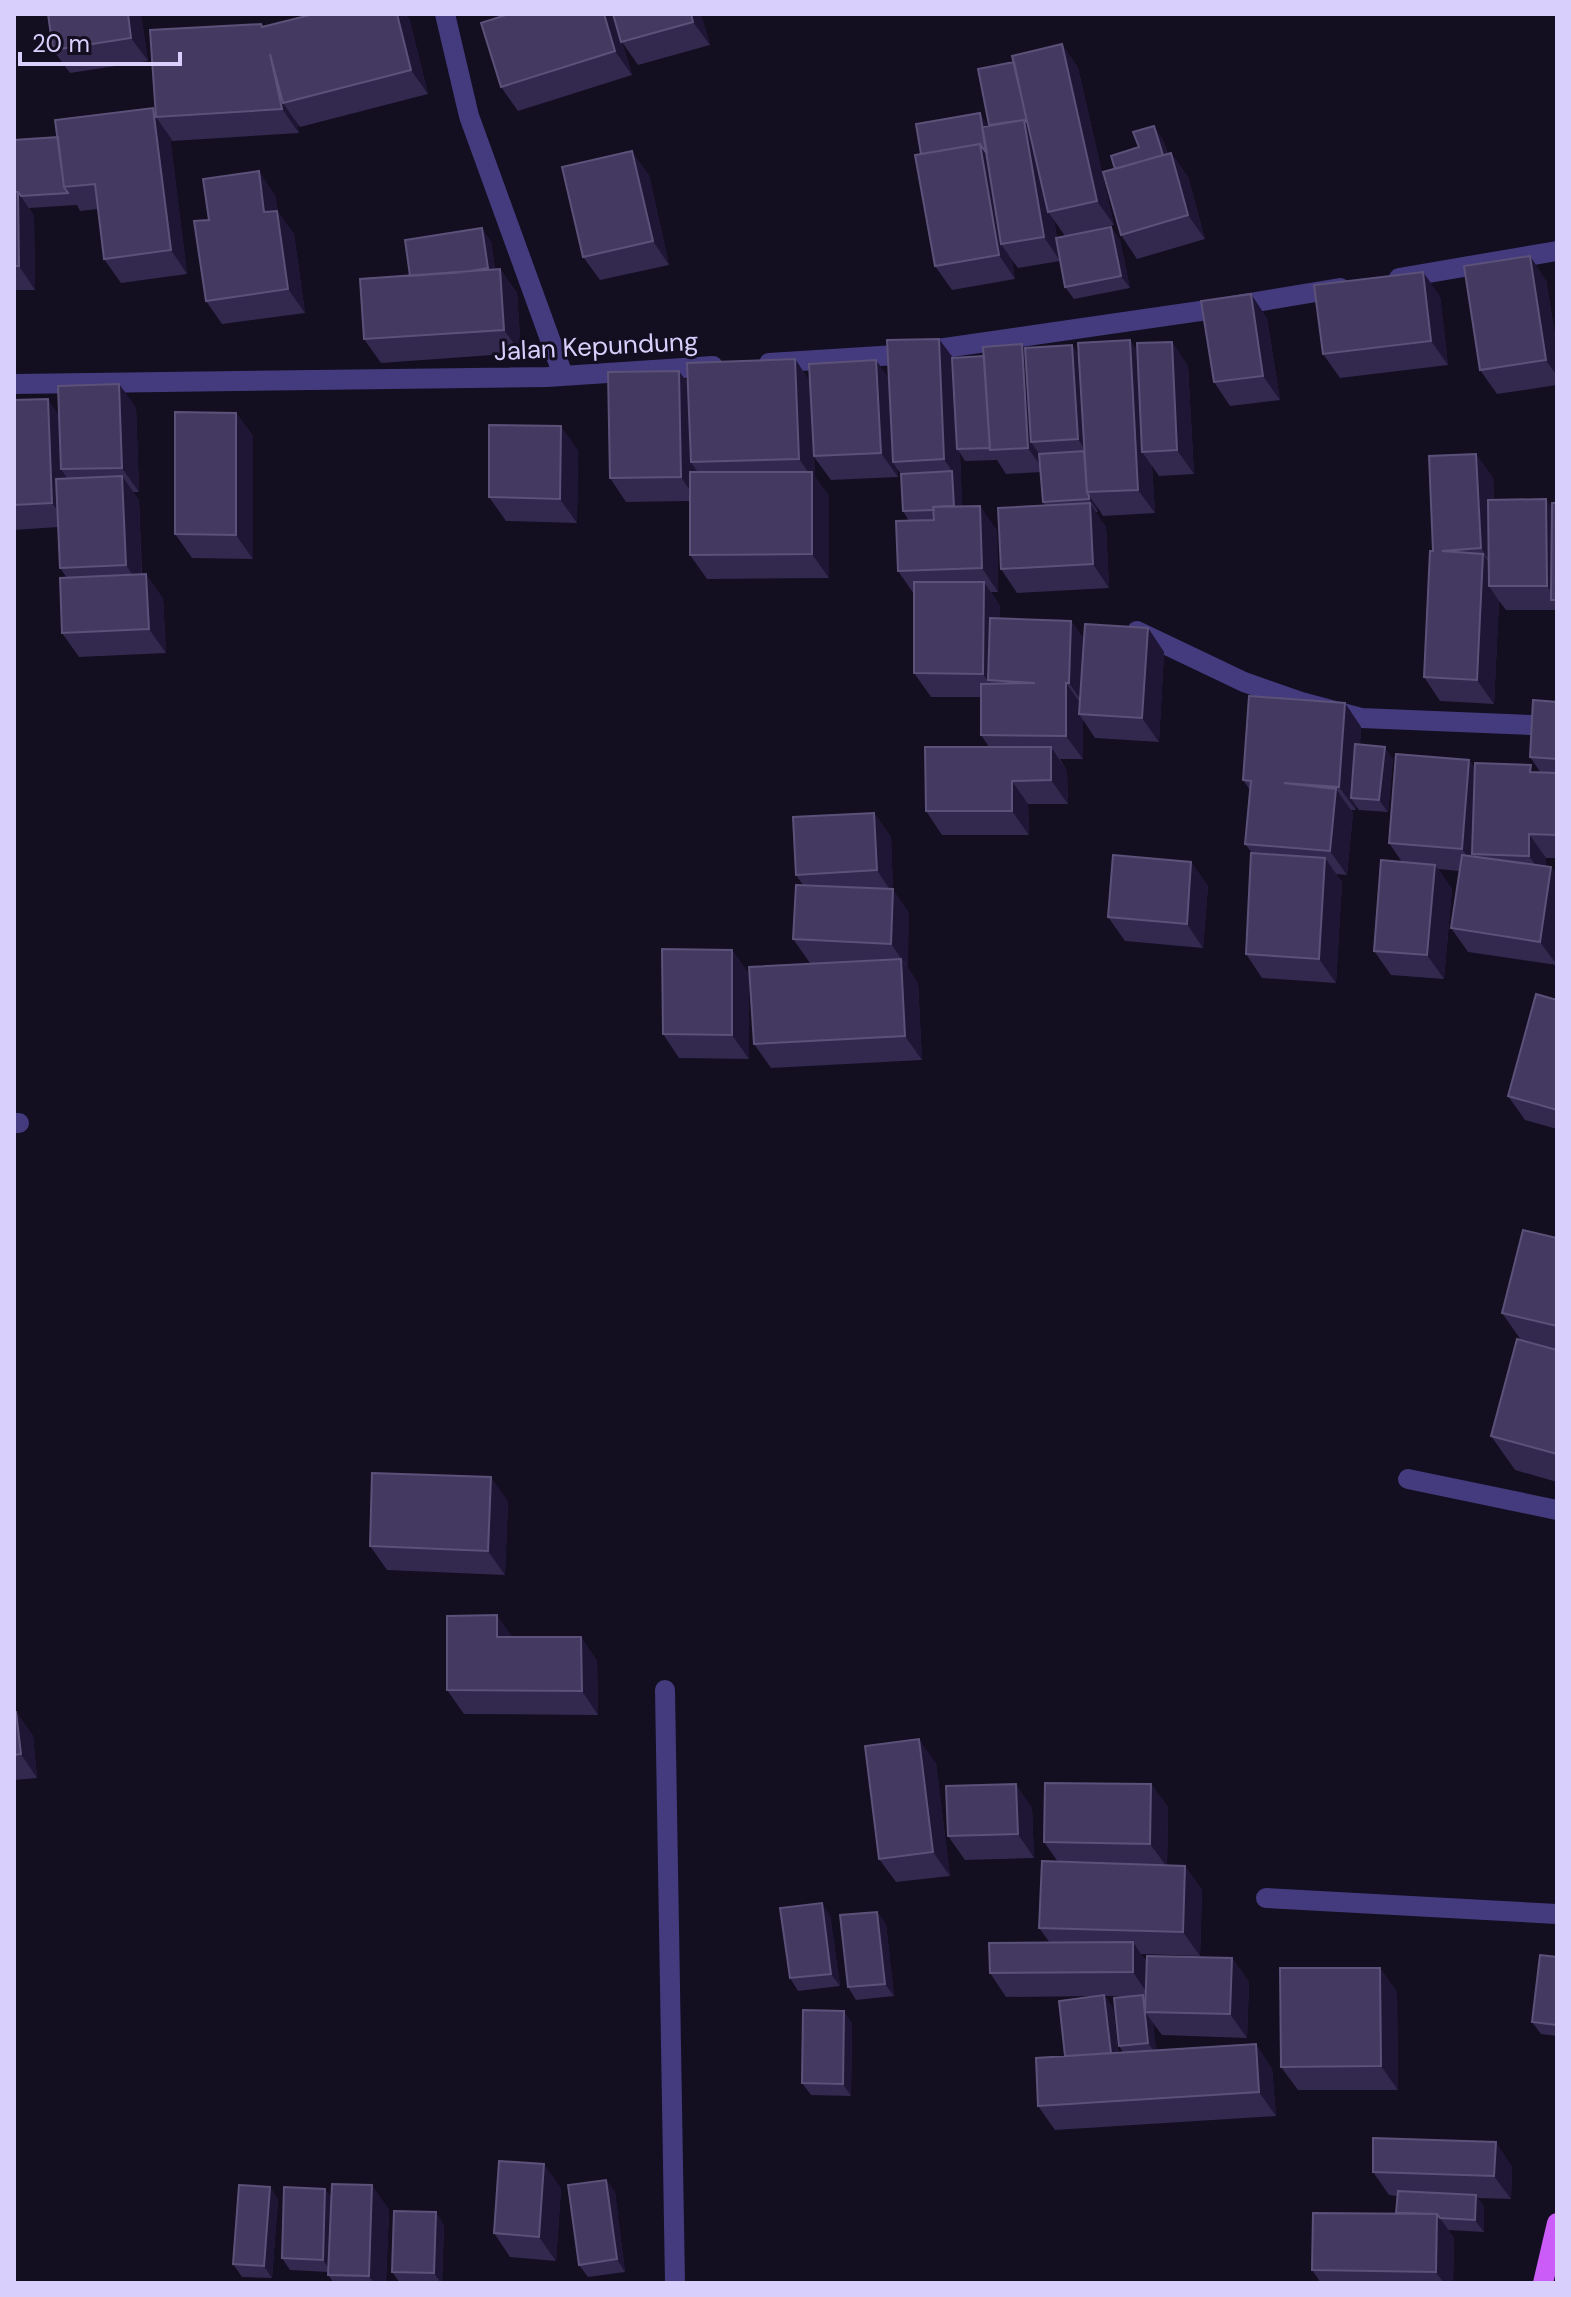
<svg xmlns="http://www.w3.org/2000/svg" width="1571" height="2297" viewBox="0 0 1571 2297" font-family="'DM Sans',sans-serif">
<rect width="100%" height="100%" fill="#130e20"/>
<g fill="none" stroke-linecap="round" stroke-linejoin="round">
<path stroke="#433b7d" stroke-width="20" d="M445,14L469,116L563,375
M1399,278L1557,251
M769,363L896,355L1214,309L1340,288
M14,384L547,377L713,366
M1137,631L1244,682L1301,702L1361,718L1557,726
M14,1123H19
M1408,1479L1557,1510
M665,1690L675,2283
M1266,1898L1557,1914"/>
<path stroke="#cb5cf8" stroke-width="20" d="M1543,2283L1557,2223"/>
</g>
<path fill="#33284e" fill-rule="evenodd" d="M48,14H141L148,61L70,73L53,50Z
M613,14H701L710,45L638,65L622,42L632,75L518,111L501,87Z
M409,18L428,94L300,127L297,123L299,133L172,141L170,137L187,274L121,283L104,259L98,209L80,211L77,205L29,208L34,216L35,290H14V192L58,137L153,108L155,112L261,24L263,27Z
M1062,44L1078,68L1114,225L1065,236L1054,220L1057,238L1111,227L1120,240L1130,288L1074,299L1065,287L1060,261L1018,268L1012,260L1015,279L952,290L935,266L921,154L988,126L1014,62Z
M1162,138L1168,154L1171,153L1188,177L1205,239L1137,259L1121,235L1115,169Z
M649,175L669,265L600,280L583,257Z
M275,195L278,212L294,234L305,313L222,324L206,301L209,220Z
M491,241L495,270L500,269L517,293L521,353L381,363L364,339L410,276Z
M1546,280L1557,347V385L1497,394L1480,370Z
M1440,296L1448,365L1340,378L1323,354Z
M1267,318L1280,400L1230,406L1214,382Z
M939,339L953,358L984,356L1022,344L1025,349L1072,345L1079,356L1137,350L1172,342L1188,366L1194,474L1159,476L1152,466L1155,513L1103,516L1098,508V512H1095L1106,527L1109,588L1017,593L1001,569L1045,506L1043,502L1041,472L1006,474L997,460L965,461L960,453L962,506L997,530L998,592H991L1000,606V618L1071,621L1084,639L1148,628L1164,652L1159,742L1095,738L1083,720V759H1060L1067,771L1068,804H1028L1029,835H942L926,811L989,747L981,735V697H931L914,673V594L898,571L909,521L903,511L901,474L897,469L898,477L831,480L814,457L815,477L829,496V578L707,579L690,555V501L626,502L610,478L679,371L688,384L795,359L810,382L889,378Z
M14,400L59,415L136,407L139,492H133L139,500L142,574L163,598L166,653L79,657L62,633L67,578L60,568L58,527L14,530Z
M236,413L253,436V559L192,558L175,534Z
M578,450L577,523L506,521L489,497Z
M1493,477L1494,500L1546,499L1552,508L1557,503V610H1506L1499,601L1494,704L1440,701L1424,677L1433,551Z
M1557,702V858H1546V866L1551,867L1557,875V965L1468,952L1451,928L1459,871L1438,869L1452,889L1444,979L1391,975L1374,951L1402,862L1389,843L1469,760L1475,768L1541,773L1530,757Z
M1345,703L1361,727L1360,745L1393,759L1388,812L1359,810L1356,806V810H1351L1353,813L1347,875L1336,874L1342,882L1336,983L1262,978L1246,954L1252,853L1245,844L1250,790L1243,780Z
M874,813L891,837L893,890L909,913L907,967L918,983L922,1060L771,1068L754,1044L819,963H810L793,939L803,885L796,875Z
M1191,862L1208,886L1203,948L1125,941L1108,917Z
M732,950L749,974V1059L679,1058L663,1034Z
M1557,1000V1129L1525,1120L1508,1096Z
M1557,1238V1482L1515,1470L1491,1436L1521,1340L1502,1313Z
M508,1501L505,1575L387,1570L370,1546Z
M512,1637H581L597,1661L598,1715L464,1714L447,1690Z
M14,1712H16L33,1736L37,1778L14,1780Z
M936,1763L950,1876L896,1882L879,1859Z
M1151,1784L1168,1807L1167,1866H1185L1202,1890L1200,1956L1141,1954L1147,1962L1232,1958L1249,1982L1247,2038L1162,2035L1153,2023L1156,2050L1272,2068L1276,2116L1055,2130L1038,2106L1097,1996L1006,1997L990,1973L1050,1943L1039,1928L1058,1862L1044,1842ZM1105,1996H1135L1119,2046L1123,2052H1118L1113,2008Z
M1032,1808L1034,1858L965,1860L948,1836Z
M877,1912L886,1924L894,1996L856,2000L848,1987Z
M830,1915L840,1986L798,1991L790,1978Z
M1557,1957V2036L1541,2034L1532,2022Z
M1380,1968L1397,1992L1398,2090H1298L1281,2067Z
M852,2023L851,2096L811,2095L802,2083Z
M1512,2166L1511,2199L1478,2198L1484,2207V2232L1448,2230L1454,2238L1453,2283H1321L1312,2270L1396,2213L1397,2196L1389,2195L1373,2172Z
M606,2180L615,2192L625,2272L588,2277L579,2265Z
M270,2187L278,2200L272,2278L242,2277L233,2264Z
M561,2188L556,2261L510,2257L494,2233Z
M325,2189L331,2197L389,2209L386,2283H334L328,2275V2272L290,2270L282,2258Z
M444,2225L442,2283H400L392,2272Z"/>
<path fill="#1e1634" d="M128,14H141L148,61L131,38Z
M397,14H406L409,18L428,94L411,70Z
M604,14H613L632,75L615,51Z
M691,14H701L710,45L693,22Z
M1062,44L1078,68L1114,225L1097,201Z
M270,54L283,103L297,123L299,133L282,109Z
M153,108L159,117H156L170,137L187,274L171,250Z
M980,113L988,125L1001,244L1012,260L1015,279L999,255L980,144Z
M1024,120L1041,144L1048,212L1054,220L1060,261L1044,237Z
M1154,126L1162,138L1174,176L1166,164Z
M632,151L649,175L669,265L653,241Z
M1171,153L1188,177L1205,239L1188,215Z
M259,171L275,195L278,212L294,234L305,313L288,289L264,212Z
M18,192L34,216L35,290L19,266Z
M1111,227L1120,240L1130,288L1121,276Z
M482,228L491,241L497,280L488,268Z
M1530,256L1546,280L1557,347V376L1546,360Z
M500,269L517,293L521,353L504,330Z
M1423,272L1440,296L1448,365L1431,341Z
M1251,294L1267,318L1280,400L1263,376Z
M939,339L956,362L957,449L960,453L963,521L954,508L952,471L944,459Z
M1130,340L1147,364L1142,452L1152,466L1155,513L1138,490Z
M1172,342L1188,366L1194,474L1177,450Z
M1022,344L1038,368L1031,442L1044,461L1045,472L1028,448Z
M1072,345L1088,369L1086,451L1078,439Z
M795,359L811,383L815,477L829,496V578L812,554V477L799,459Z
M876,360L893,384V462L897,469L898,477L881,453Z
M679,371L695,395L691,462L697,471V501L681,477Z
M119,384L136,407L139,492L122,468Z
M48,399L64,423L61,469L67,478L69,527L52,503Z
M236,413L253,436V559L236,535Z
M561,426L578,450L577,523L560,499Z
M1476,454L1493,477L1497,572L1481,548Z
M122,476L139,500L142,589L126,565Z
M1089,496L1098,508V512L1089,499Z
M1546,499L1557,515V600L1547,586Z
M1090,503L1106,527L1109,588L1093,564Z
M980,506L997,530L998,592L982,568Z
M1483,554L1500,578L1489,586L1499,601L1494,704L1477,680Z
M146,574L163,598L166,653L149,629Z
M984,582L1000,606V681L988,680L1000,698L983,674Z
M1071,621L1088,645L1086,707L1069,683Z
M1148,628L1164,652L1159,742L1142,718Z
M1066,683L1083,707L1079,714L1083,720V759L1066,736Z
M1345,703L1361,727L1356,798H1351L1356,806V810L1339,787Z
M1051,747L1067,771L1068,804L1051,780Z
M1385,747L1393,759L1388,812L1379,800Z
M1469,760L1486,784L1472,854L1480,864L1479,873L1462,849Z
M1012,781L1028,804L1029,835L1012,811Z
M1336,789L1353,813L1347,875L1330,851Z
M874,813L891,837L893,890L909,913L908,968L891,944L892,893L877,870Z
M1529,834L1546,858V879L1529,856Z
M1325,858L1342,882L1336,983L1319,959Z
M1191,862L1208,886L1203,948L1187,924Z
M1435,865L1452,889L1444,979L1427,955Z
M1551,867L1557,875V965L1540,942Z
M732,950L749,974V1059L732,1035Z
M901,959L918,983L922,1060L905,1036Z
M491,1477L508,1501L505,1575L488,1551Z
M497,1615L514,1639L497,1637Z
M581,1637L597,1661L598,1715L582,1691Z
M16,1712L33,1736L37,1778L21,1754Z
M919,1739L936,1763L950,1876L933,1852Z
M1016,1784L1032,1808L1034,1858L1018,1834Z
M1151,1784L1168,1807L1167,1867L1150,1844Z
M1185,1866L1202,1890L1200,1956L1183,1932Z
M822,1903L830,1915L840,1986L831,1974Z
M877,1912L886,1924L894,1996L885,1984Z
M1133,1942L1149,1966V1996L1133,1972Z
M1232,1958L1249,1982L1247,2038L1230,2014Z
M1380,1968L1397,1992L1398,2090L1381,2066Z
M1104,1995L1113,2008L1119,2067L1111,2055Z
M1143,1995L1151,2007L1145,2012L1153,2023L1157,2055L1148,2043Z
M844,2011L852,2023L851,2096L843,2084Z
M1256,2044L1272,2068L1276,2116L1259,2092Z
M1496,2142L1512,2166L1511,2199L1494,2176Z
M544,2164L561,2188L556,2261L539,2237Z
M606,2180L615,2192L625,2272L617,2259Z
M372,2185L389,2209L386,2283H374L369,2276Z
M270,2187L278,2200L272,2278L264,2266Z
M325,2189L334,2201L331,2272L323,2260Z
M1476,2195L1484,2207V2232L1475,2220Z
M436,2212L444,2225L442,2283H441L434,2273Z
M1437,2214L1454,2238L1453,2283H1444L1436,2272Z"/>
<path fill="#443a61" stroke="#5c5179" stroke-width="2" d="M48,14H128L131,38L53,50Z
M314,14H397L411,70L283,103L270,54L282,109L156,117L150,30L261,24L262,27Z
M509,14H604L615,51L501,87L481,23Z
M613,14H691L693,22L621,42Z
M1062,44L1097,201L1048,212L1012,56Z
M1014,62L1027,122L1024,120L989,125L978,69Z
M153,108L171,250L104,259L95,184L64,187L55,120Z
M980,113L987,154L980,144L921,154L916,124Z
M1024,120L1044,237L1001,244L982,127Z
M1154,126L1163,155L1115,169L1111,156L1139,147L1133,132Z
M58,137L64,187L68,193L21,196L18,192H15L14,140Z
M980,144L999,255L935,266L915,155Z
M632,151L653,241L583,257L562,167Z
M1171,153L1188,215L1121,235L1103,172Z
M259,171L264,212L277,211L288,289L206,301L194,221L209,220L203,179Z
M14,192H18L19,266H14Z
M1111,227L1121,276L1065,287L1056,238Z
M482,228L488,268L465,272L410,276L405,240Z
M1530,256L1546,360L1480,370L1464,266Z
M500,269L504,330L364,339L360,279Z
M1423,272L1431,341L1323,354L1314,285Z
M1251,294L1263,376L1214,382L1201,301Z
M939,339L944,459L893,462L887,340Z
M1130,340L1138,490L1087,492L1078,343Z
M1172,342L1177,450L1142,452L1137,343Z
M1022,344L1028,448L990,450L983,347Z
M1072,345L1078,439L1031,442L1025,348Z
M984,356L990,448L957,449L952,358Z
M795,359L799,459L691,462L687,363Z
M876,360L881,453L814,456L809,364Z
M679,371L681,477L610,478L608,372Z
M119,384L122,468L61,469L58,386Z
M48,399L52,503L14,505V400Z
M175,412L236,413V535L175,534Z
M489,425L561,426L560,499L489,497Z
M1084,451L1087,492L1089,496V499L1043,502L1039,454Z
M1476,454L1481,548L1442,551L1483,554L1477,680L1424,677L1430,551H1433L1429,456Z
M952,471L954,506L933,507L934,510L903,511L901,474Z
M690,472H812V554L690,555Z
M122,476L126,565L60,568L56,479Z
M1546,499L1547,586H1489L1488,500Z
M1090,503L1093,564L1001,569L998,508Z
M1552,503H1557V600H1551Z
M980,506L982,568L898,571L896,521L934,520L933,507Z
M146,574L149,629L62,633L60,578Z
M914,582H984L983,674L914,673Z
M990,618L1071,621L1069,683H1066V736L981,735V684L1035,683L988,680Z
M1085,624L1148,628L1142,718L1079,714Z
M1249,696L1345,703L1339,787L1284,783L1336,789L1330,851L1245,844L1251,781L1243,780Z
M1533,700L1557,702V759L1530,757Z
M1355,744L1385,747L1379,800L1351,798Z
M925,747H1051V780L1012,781V811H926Z
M1396,754L1469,760L1462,849L1389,843Z
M1475,763L1531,765L1530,772L1557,773V835L1529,834V856L1472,854Z
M874,813L877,870L796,875L793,817Z
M1251,853L1325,858L1319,959L1246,954Z
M1113,855L1191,862L1187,924L1108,917Z
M1462,855L1551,867L1540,942L1451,928Z
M1381,860L1435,865L1427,955L1374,951Z
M796,885L893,889L891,944L793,939Z
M662,949L732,950V1035L663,1034Z
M901,959L905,1036L754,1044L749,967Z
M1536,994L1557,1000V1110L1508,1096Z
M1523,1230L1557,1238V1326L1502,1313Z
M1517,1339L1557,1350V1454L1491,1436Z
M372,1473L491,1477L488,1551L370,1546Z
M497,1615V1637H581L582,1691L447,1690V1616Z
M14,1712H16L21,1754L14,1755Z
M919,1739L933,1852L879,1859L865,1746Z
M1045,1783L1151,1784L1150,1844L1044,1842Z
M1016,1784L1018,1834L948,1836L946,1786Z
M1042,1861L1185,1866L1183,1932L1039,1928Z
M822,1903L831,1974L790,1978L780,1908Z
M877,1912L885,1984L848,1987L840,1915Z
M1133,1942V1972L990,1973L989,1943Z
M1540,1955L1557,1957V2025L1532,2022Z
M1147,1956L1232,1958L1230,2014L1145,2012Z
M1280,1968H1380L1381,2066L1281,2067Z
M1104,1995L1111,2053L1065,2056L1059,2001Z
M1143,1995L1148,2043L1119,2046L1114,1998Z
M803,2010L844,2011L843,2084L802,2083Z
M1256,2044L1259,2092L1038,2106L1036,2058Z
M1373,2138L1496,2142L1494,2176L1373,2172Z
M499,2161L544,2164L539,2237L494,2233Z
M606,2180L617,2259L579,2265L568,2185Z
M332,2184L372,2185L369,2276L328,2275Z
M239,2185L270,2187L264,2266L233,2264Z
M284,2187L325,2189L323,2260L282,2258Z
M1398,2191L1476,2195L1475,2220L1440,2218L1437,2214L1396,2213Z
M394,2211L436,2212L434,2273L392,2272Z
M1313,2213L1437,2214L1436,2272L1312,2270Z"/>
<g text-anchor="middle" stroke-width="6" stroke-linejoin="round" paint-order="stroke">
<g font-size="26" fill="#d9cffd" stroke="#130e20">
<text transform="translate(596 346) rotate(-3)" y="9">Jalan Kepundung</text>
</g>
</g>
<rect width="1571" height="2297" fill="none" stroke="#d9cffd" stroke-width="32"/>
<path d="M20 52v12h160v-12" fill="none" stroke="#d9cffd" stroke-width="4"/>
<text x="32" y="52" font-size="24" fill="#d9cffd" stroke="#130e20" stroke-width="6" paint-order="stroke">20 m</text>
</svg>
